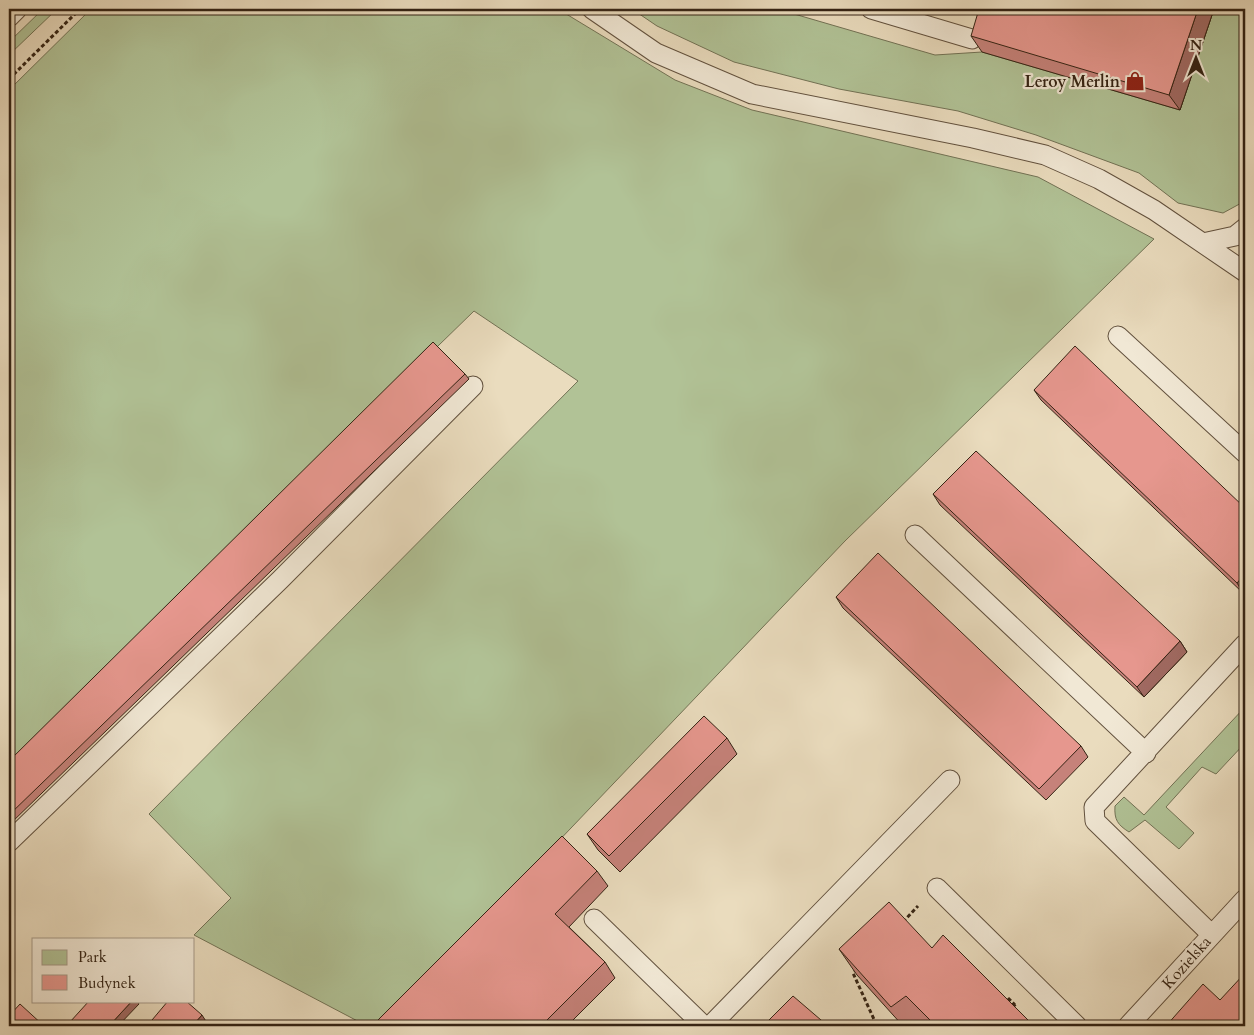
<svg xmlns="http://www.w3.org/2000/svg" width="1254" height="1035" viewBox="0 0 1254 1035" font-family="Cardo,serif">
<rect width="100%" height="100%" fill="#eadcbe"/>
<filter id="stains"><feTurbulence type="fractalNoise" baseFrequency=".004" numOctaves="4"/><feColorMatrix values="0 0 0 0 .2 0 0 0 0 .09 0 0 0 0 .02 0 0 0 .5 -.17"/></filter>
<radialGradient id="worn" r=".72"><stop offset=".6" stop-color="#630" stop-opacity="0"/><stop offset="1" stop-color="#630" stop-opacity=".3"/></radialGradient>
<path fill="#b1c296" stroke="#727255" d="M43,9H57L9,55V42Z
M91,9H558L675,80L752,110L1038,177L1154,239L845,541L382,1026H367L194,935L231,898L149,814L578,381L474,311L9,763V90Z
M632,9H777L935,55L982,52L1180,110L1214,9H1245V201L1223,213L1178,203L1139,173L1036,135L958,111L839,89L734,62L657,26Z
M1245,707V743L1216,774L1202,767L1166,807L1194,833L1179,849L1145,820L1129,832C1118,825 1114,820 1115,806L1124,797L1144,815Z"/>
<g fill="none" stroke-linecap="round" stroke-linejoin="round">
<defs>
<path id="service" d="M592,9L656,53L752,94L973,138L1045,155L1099,179L1154,210L1245,272
M871,9L972,39
M9,17L17,9
M1203,243L1235,236L1245,228
M1118,336L1245,453
M915,535L1146,753
M9,842L280,580L473,386
M937,888L1077,1026
M594,919L704,1026
M1211,934L1095,821L1094,807L1245,644
M710,1026L950,780
M1128,1026L1245,899"/>
</defs>
<use href="#service" stroke="#62513e" stroke-width="21"/>
<path stroke="#342314" stroke-width="3" stroke-dasharray="4 2.5" stroke-linecap="butt" d="M9,79L80,9
M903,922L918,906
M857,969L853,973L877,1026
M1008,998L1015,1005L1017,1003"/>
<use href="#service" stroke="#f1e8d5" stroke-width="19"/>
</g>
<path fill="#c6827a" stroke="#342314" d="M1214,9L1180,110L982,52L971,36Z
M465,374L469,379L9,825V761Z
M1034,390L1245,508L1244,594L1041,400Z
M933,494L1180,641L1187,652L1144,697L940,505Z
M836,597L1081,746L1088,757L1046,800L843,608Z
M727,738L737,754L620,872L598,850L587,834Z
M597,871L608,886L569,927L605,962L615,978L567,1026H372Z
M932,948L1034,1026H928L924,1022L918,1026H903L857,975L839,949Z"/>
<path fill="#a16a63" stroke="#342314" d="M1198,9H1214L1180,110L1169,95Z
M1245,574V593L1244,594L1237,583Z
M1180,641L1187,652L1144,697L1137,687Z
M132,1001H137L139,1004L118,1026H109Z
M202,1015L209,1026H192Z"/>
<path fill="#e6978e" stroke="#342314" d="M979,9H1198L1169,95L971,36Z
M433,342L465,374L9,815V761Z
M1075,346L1245,508V574L1237,583L1034,390Z
M976,451L1180,641L1137,687L933,494Z
M878,553L1081,746L1039,789L836,597Z
M704,716L727,738L609,856L587,834Z
M562,836L597,871L555,914L605,962L541,1026H372Z
M889,902L932,948L943,935L1034,1026H928L932,1022L906,996L891,1007L839,949Z
M1245,973V1026H1166L1203,984L1220,1000Z
M793,996L828,1026H763Z
M89,1001H132L109,1026H74L70,1022Z
M168,1001H186L202,1015L192,1026H147Z
M20,1004L44,1026H9V1016Z"/>
<defs>
<symbol id="shop-bare" viewBox="-9 -9 18 18"><path d="M-5-2.5h2.3a2.7 3.5 0 0 1 5.4 0H5L5.5 6h-11ZM-1.5-2.5h3a1.5 2.3 0 0 0-3 0Z" fill="#8f2418" stroke="#f1e8d5" stroke-width="2.5" paint-order="stroke"/></symbol>
</defs>
<g fill-rule="evenodd">
<use href="#shop-bare" x="1121" y="67" width="28" height="28"/>
</g>
<g text-anchor="middle" stroke-width="4.5" stroke-linejoin="round" paint-order="stroke">
<g font-size="16" font-weight="bold" fill="#342314" stroke="#f1e8d5" text-anchor="end">
<text x="1120" y="87">Leroy Merlin</text>
</g>
<g font-size="16" fill="#342314" stroke="#f1e8d5">
<text transform="translate(1186 962) rotate(-48)" y="6">Kozielska</text>
</g>
</g>
<rect width="1254" height="1035" fill="none" stroke="#eadcbe" stroke-width="30"/>
<rect x="10" y="10" width="1234" height="1015" fill="none" stroke="#342314" stroke-width="2.5"/>
<rect x="15" y="15" width="1224" height="1005" fill="none" stroke="#342314"/>
<rect x="32" y="938" width="162" height="65" fill="#f1e8d5" stroke="#a59988"/>
<rect x="42" y="950" width="25" height="15" fill="#b1c296" stroke="#a59988"/>
<text x="78" y="962" font-size="15" fill="#342314">Park</text>
<rect x="42" y="975" width="25" height="15" fill="#e6978e" stroke="#a59988"/>
<text x="78" y="988" font-size="15" fill="#342314">Budynek</text>
<g transform="translate(1196 58)" stroke="#f1e8d5" stroke-width="4" paint-order="stroke">
<path d="M0-4L9 19L0 12L-9 19Z" fill="#342314"/>
<text y="-8" font-size="14" font-weight="bold" text-anchor="middle" fill="#342314">N</text>
</g>
<rect width="100%" height="100%" filter="url(#stains)"/>
<rect width="100%" height="100%" fill="url(#worn)"/>
</svg>
